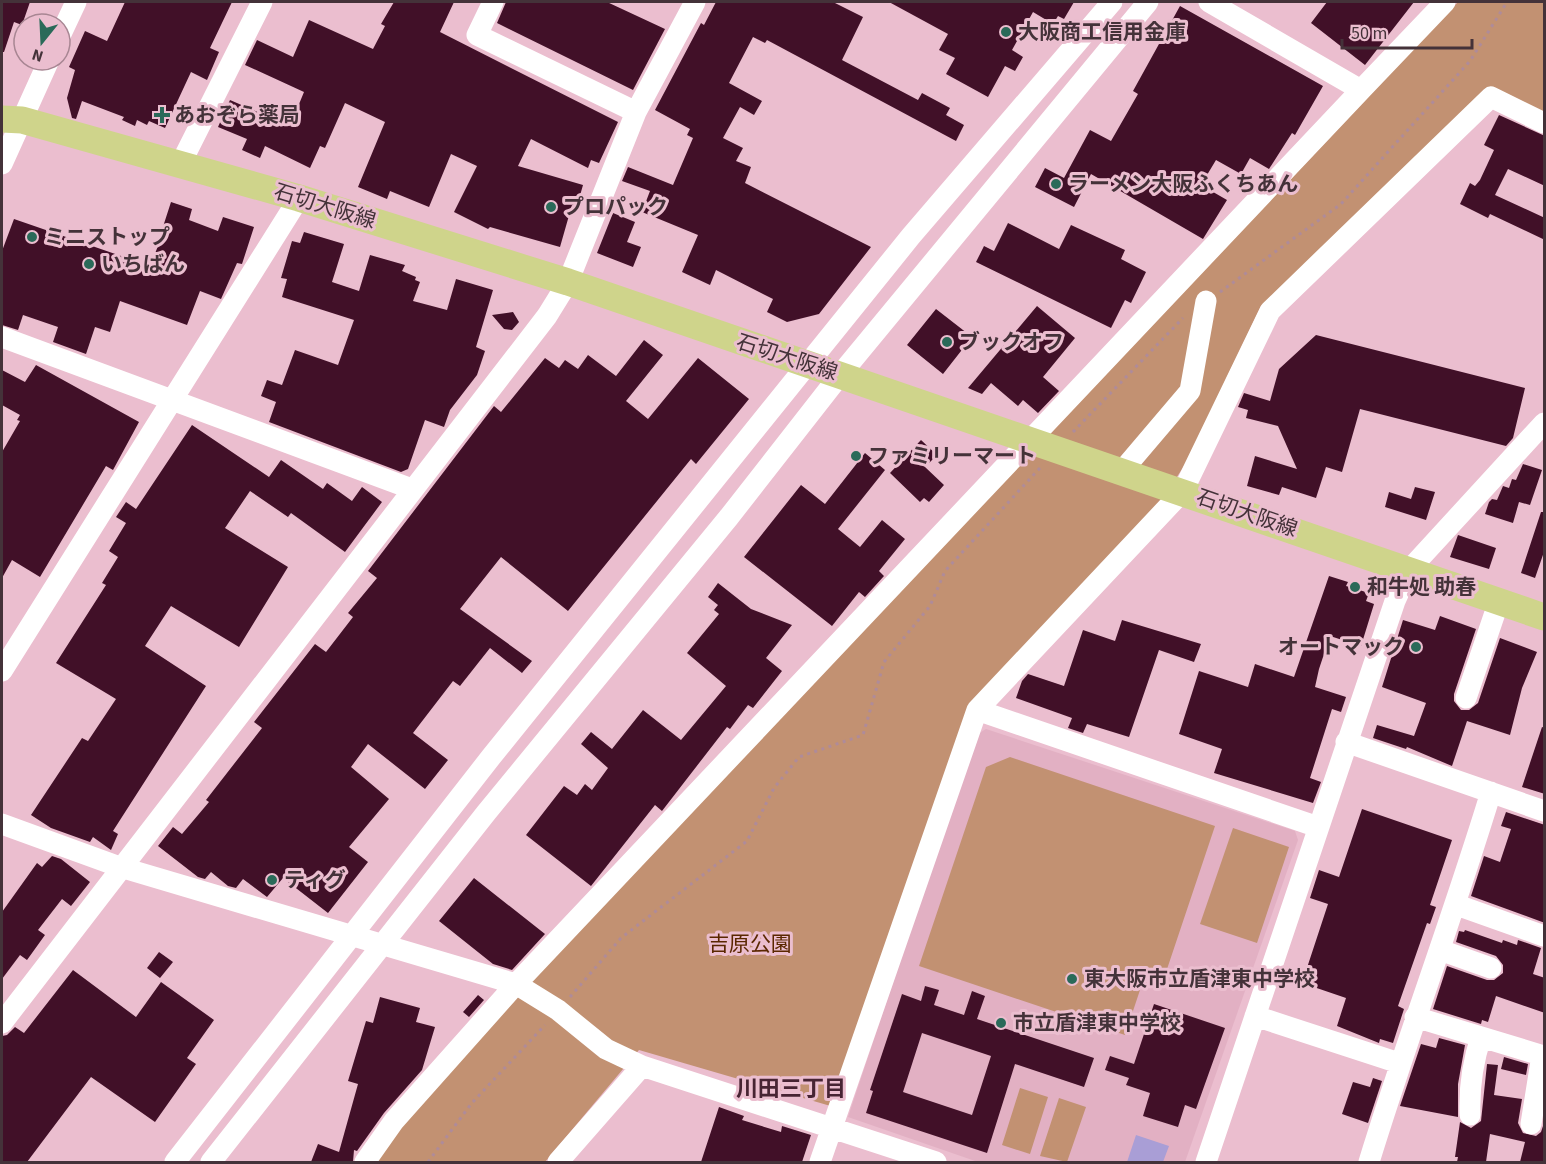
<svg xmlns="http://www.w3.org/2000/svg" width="1546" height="1164" viewBox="0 0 1546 1164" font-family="'Source Sans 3','Noto Sans JP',sans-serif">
<rect width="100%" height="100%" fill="#ebbecf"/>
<path fill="#e2b0c3" d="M986,729L1295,831L1298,840L1185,1162H978L848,1117L976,735Z"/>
<path fill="#c29172" d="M1458,2H1544V116L1488,90L1261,306L1186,463L1154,512L971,704L834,1107L639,1050L545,1162H373L396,1130L512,1002Z
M1010,757L1215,826L1160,990L1142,984L1125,1035L919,966L986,767Z
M1233,828L1289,847L1257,943L1200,924Z
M1020,1088L1048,1097L1030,1154L1002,1145Z
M1059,1098L1086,1107L1067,1162L1040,1156Z"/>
<path fill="#a99ed6" d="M1136,1135L1169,1146L1163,1162H1127Z"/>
<path fill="#411028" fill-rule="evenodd" d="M2,2H30L22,25L14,22L4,52H2Z
M125,2H232L210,48L219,52L207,80L191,72L165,128L149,121L147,125L137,120L135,126L122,120L124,117L82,101L76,119L72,118L67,98L75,70L69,67L85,31L107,41Z
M394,2H454L440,32L618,122L599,163L591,160L588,168L531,139L518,166L583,185L577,206L572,205L560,247L490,227L488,229L454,212L477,166L451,154L429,207L390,191L387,199L358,187L385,122L345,103L325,148L320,146L310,168L265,146L260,158L242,150L247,139L218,127L230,100L290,126L304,92L245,65L257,40L293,57L309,20L373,49L385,26L381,24Z
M506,2H607L665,29L633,90L497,23Z
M716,2H833L863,17L842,60L918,100L922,93L950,108L946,115L964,125L956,141L767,40L765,43L753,37L729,83L762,101L754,115L740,107L723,138L743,148L736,161L751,167L745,183L871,247L819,314L787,322L767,312L773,299L716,270L710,285L682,272L698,235L642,212L650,191L622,181L628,167L673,185L693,138L687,135L690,129L655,110L701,23L704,25Z
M889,2H1074L1064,19L1058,16L1053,24L1033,12L1012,50L1023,57L1015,71L1005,66L988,97L946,74L955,58L939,50L948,34Z
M1327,2H1414L1365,65L1311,23Z
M1180,6L1323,86L1295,135L1292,133L1269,169L1250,158L1241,174L1216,160L1201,185L1227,200L1203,239L1091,174L1074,207L1035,187L1045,168L1064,178L1090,130L1111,141L1138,94L1133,91Z
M1499,115L1545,136V186L1508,169L1495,195L1545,218V240L1490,214L1488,218L1460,204L1470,183L1475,186L1480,180L1494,150L1484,145Z
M171,202L192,209L189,220L218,231L223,217L254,227L242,264L237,263L221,299L200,291L187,325L120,301L110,332L95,327L86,354L53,342L58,327L23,315L18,330L2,325V251L14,219L150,266L162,236H160Z
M613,213L635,222L627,242L641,247L633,267L597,253Z
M1008,223L1059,249L1071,225L1125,250L1121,259L1146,272L1131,303L1125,300L1111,328L976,262L984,246L994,251Z
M304,232L344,244L332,282L359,291L370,255L405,265L402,271L416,277L415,280L420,282L413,301L447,310L456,279L493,290L476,347L485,351L477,375L450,410L444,427L425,420L408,469L401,472L269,422L276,402L261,396L267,380L282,385L295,350L338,365L354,320L282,297L287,279L281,278L292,241L300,243Z
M1037,306L1075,338L1043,377L1059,391L1038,413L1023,400L1018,406L991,383L982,394L968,388Z
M936,309L972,337L943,374L907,345Z
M513,312L519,322L512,330L504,329L492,315Z
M1316,335L1525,388L1513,438L1506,446L1360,409L1342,472L1326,467L1316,498L1282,487L1279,495L1247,486L1255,456L1297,469L1278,426L1246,418L1248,410L1238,407L1244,393L1270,401L1279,369Z
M644,340L663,355L626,401L648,419L698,358L749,399L696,464L691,459L568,611L501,557L460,609L532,661L522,673L490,648L460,686L453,681L413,733L448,760L425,789L368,744L351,767L389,799L349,847L368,862L328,913L283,878L267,897L243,879L236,888L228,886L211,872L205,879L198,877L158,846L173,827L182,834L209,802L206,800L262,728L254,722L315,644L326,652L353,617L348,613L377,578L368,571L494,406L501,412L545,358L559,368L565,360L578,369L588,355L616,376Z
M36,365L139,422L113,470L106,466L40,577L12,560L2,578V452L20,421L17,420L20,415L2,405V370L25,382Z
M192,425L269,477L281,460L323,489L327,483L352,501L362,487L382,502L345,552L291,513L288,517L250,491L225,528L288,567L239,647L171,606L145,646L206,686L113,831L118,834L111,850L93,837L90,842L51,828L31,815L82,738L88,741L116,699L56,663L106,585L102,583L118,557L109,551L126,523L116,517L126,502L136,509Z
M921,440L937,455L925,467L944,485L929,502L924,498L920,502L890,473Z
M865,453L885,470L838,529L860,547L882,520L905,539L879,571L884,576L865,597L859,592L832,626L744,557L801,485L825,504Z
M1523,464L1542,470L1530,505L1519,502L1513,523L1485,514L1489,502L1492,499L1497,500L1503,486L1509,488L1512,479L1516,480Z
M1415,487L1435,492L1426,520L1385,507L1389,492L1411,499Z
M1541,512H1545V549L1535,578L1521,573Z
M1458,535L1496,548L1489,569L1450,557Z
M1329,576L1348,582L1346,586L1369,593L1366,601L1374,604L1361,646L1330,636L1319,669L1315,687L1346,697L1341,712L1332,709L1310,778L1321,782L1313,803L1214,773L1222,749L1179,734L1199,671L1248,687L1255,664L1294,677Z
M718,583L751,609L792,625L766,658L782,671L753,708L748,705L730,729L727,727L662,811L655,805L591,886L526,835L564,786L577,795L585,784L592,790L608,768L581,744L591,732L612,749L643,710L681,740L726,686L687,653L719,614L714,610L718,605L708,597Z
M1440,616L1476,629L1454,694V701L1461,710H1469L1478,703L1500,638L1537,652L1522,688L1510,735L1467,721L1452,766L1407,747L1406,749L1373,738L1377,725L1414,736L1426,703L1382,687L1403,620L1435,630Z
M1122,620L1201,644L1194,662L1159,650L1129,737L1087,724L1083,733L1068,728L1072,718L1016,698L1022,681L1028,674L1064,686L1083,630L1115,641Z
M1542,727L1545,728V794L1522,787Z
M1362,809L1452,840L1430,905L1436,907L1430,924L1427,923L1398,1006L1404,1009L1393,1043L1380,1039L1379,1043L1337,1026L1346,998L1302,983L1328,904L1310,898L1319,870L1339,877Z
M1506,812L1545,825V923L1471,896L1484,856L1500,862L1511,829L1501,826Z
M52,856L61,859L90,882L71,906L62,899L38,930L45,935L27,960L20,955L2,979V912L37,863L42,867Z
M474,878L545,934L512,970L493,964L439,921Z
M1465,930L1502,943L1503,940L1517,945L1518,940L1541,948L1533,974L1545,978V1013L1496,996L1488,1022L1482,1020L1481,1024L1433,1009L1447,966L1487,980H1494L1503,973V965L1496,956L1456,942L1459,931L1464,932Z
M159,952L173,962L160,978L147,968Z
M73,970L136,1017L161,982L214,1020L187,1058L196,1064L155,1122L91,1077L27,1162H2V1036L7,1035L15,1027L24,1033Z
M925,986L939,990L934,1005L964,1015L972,991L985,996L977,1019L1094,1058L1084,1087L1015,1064L987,1153L866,1113L873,1091L870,1090L902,994L921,1001ZM922,1033L991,1056L972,1115L903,1092Z
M478,995L484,1000L469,1017L463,1012Z
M380,997L420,1008L416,1022L435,1027L422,1070L384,1113L357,1151L354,1150L353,1162H311L318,1144L339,1152L358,1084L348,1081L366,1021L373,1023Z
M1154,1004L1225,1028L1196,1109L1185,1105L1178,1127L1143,1116L1150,1093L1126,1085L1129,1078L1105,1070L1110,1056L1134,1064Z
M1439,1038L1465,1045L1458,1084V1117L1400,1106L1421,1044L1436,1048Z
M1504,1057L1528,1064L1526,1075L1501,1069Z
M1487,1064L1498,1065L1494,1095L1522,1099L1518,1123L1523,1133L1536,1136L1541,1132L1545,1120V1162H1520L1525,1142L1490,1134L1486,1162H1457L1458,1157H1455L1460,1122L1471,1128L1481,1121Z
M1373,1078L1382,1081L1368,1123L1342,1114L1353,1082L1370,1087Z
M719,1107L744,1116L742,1120L781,1132L782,1126L811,1135L802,1162H701Z"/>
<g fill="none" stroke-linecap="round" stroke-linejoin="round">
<path stroke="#af8b99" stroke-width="3" stroke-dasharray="3 4.5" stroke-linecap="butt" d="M1220,292L1341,204L1470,61L1507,2
M1073,432L1183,318
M570,997L621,938L747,841L774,788L799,757L863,735L884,662L930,606L945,571L1040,468
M428,1162L471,1104L545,1025"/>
<path stroke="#fff" stroke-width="21" d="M493,2L477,35L636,112
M1209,2L1361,90L1445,2
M60,36L76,2
M2,164L49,60
M180,165L262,2
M2,337L412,489
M1122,471L1190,391L1206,301
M2,671L299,198
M1466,698L1499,601
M977,710L1183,491L1270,311L1491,97L1544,123
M1346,742L1544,811
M2,824L120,867L516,984L558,1010L606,1049L642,1066L936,1162
M1457,905L1544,936
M1440,950L1491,968
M1255,1016L1399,1063
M1415,1017L1544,1056
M2,1023L547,316L568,282L636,112L695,2
M1470,1115C1469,1087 1472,1064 1481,1037
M1531,1124L1542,1055
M175,1162L491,757L911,236L1112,2
M211,1162L486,813L729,517L840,375L1148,2
M365,1162L394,1121L516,984L1361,90
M558,1162L642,1066
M820,1162L977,710L1318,827
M1206,1162L1395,601L1409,570L1544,423
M1369,1162C1407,1038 1453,917 1491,792"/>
<path stroke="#cfd48b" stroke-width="27" d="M2,119L22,120L299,198L568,282L1544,617"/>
</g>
<g fill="#2a6a59" stroke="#ebbecf" stroke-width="2">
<circle cx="1006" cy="32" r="6"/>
<path d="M159 106h6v6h6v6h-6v6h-6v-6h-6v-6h6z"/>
<circle cx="1056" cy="184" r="6"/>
<circle cx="551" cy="207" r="6"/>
<circle cx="32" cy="237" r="6"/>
<circle cx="89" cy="264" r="6"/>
<circle cx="947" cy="342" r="6"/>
<circle cx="856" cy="456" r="6"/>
<circle cx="1355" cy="587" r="6"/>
<circle cx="1416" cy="647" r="6"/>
<circle cx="272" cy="880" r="6"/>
<circle cx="1072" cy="979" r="6"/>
<circle cx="1001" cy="1023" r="6"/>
</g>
<g text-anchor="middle" stroke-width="6" stroke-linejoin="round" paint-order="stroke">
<g font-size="21" font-weight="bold" fill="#443239" stroke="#ebbecf" text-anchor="start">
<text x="1018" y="39">大阪商工信用金庫</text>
<text x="174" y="122">あおぞら薬局</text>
<text x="1068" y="191">ラーメン大阪ふくちあん</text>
<text x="563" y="214">プロパック</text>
<text x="44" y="244">ミニストップ</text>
<text x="101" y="271">いちばん</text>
<text x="959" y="349">ブックオフ</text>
<text x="868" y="463">ファミリーマート</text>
<text x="1367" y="594">和牛処 助春</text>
<text x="1404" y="654" text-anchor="end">オートマック</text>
<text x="284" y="887">ティグ</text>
<text x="1084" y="986">東大阪市立盾津東中学校</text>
<text x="1013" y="1030">市立盾津東中学校</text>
</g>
<g font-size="21" fill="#443239" stroke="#ebbecf">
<text transform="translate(325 206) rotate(17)" y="7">石切大阪線</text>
<text transform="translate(787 357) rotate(18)" y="7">石切大阪線</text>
<text transform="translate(1247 513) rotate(19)" y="7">石切大阪線</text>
</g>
<g font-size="21" fill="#5a2700" stroke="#ebbecf">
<text x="750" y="951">吉原公園</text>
</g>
<g font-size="22" font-weight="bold" fill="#472433" stroke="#ebbecf">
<text x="791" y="1096">川田三丁目</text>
</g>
</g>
<rect width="1546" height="1164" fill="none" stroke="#443239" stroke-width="6"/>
<g transform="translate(42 42) rotate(198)"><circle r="28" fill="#ebbecf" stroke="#a88693" stroke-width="1.5"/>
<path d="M0-4.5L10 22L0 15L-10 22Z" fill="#2a6a59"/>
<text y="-9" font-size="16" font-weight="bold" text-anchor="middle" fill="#443239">N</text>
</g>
<path d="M1342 39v9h130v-9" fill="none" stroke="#443239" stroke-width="3"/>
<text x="1351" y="39" font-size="18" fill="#443239" stroke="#ebbecf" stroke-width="4.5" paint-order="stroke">50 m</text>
</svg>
